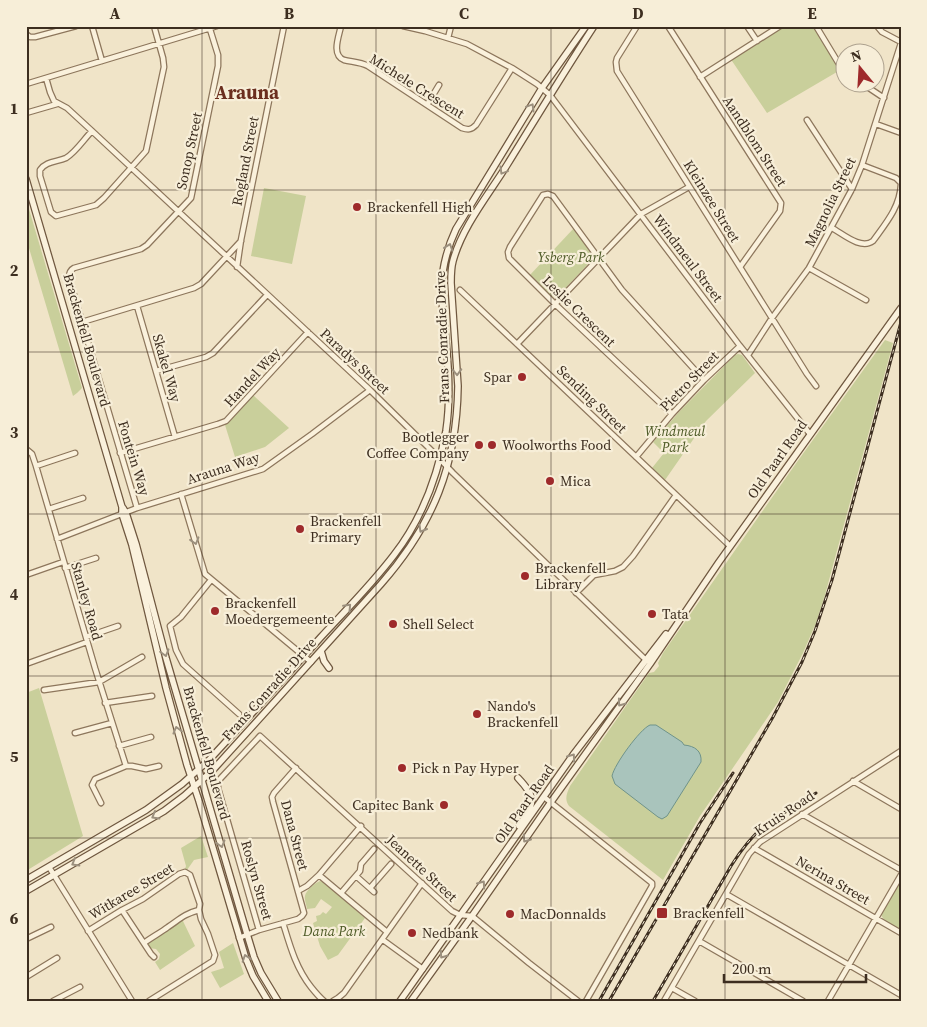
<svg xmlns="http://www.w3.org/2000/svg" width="927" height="1027" viewBox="0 0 927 1027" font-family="'Source Serif 4',serif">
<rect width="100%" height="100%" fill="#f0e4c8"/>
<path fill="#c9cf9b" d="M780,26H816L842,69L767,113L730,58Z
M264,188L306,196L292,264L251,256Z
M26,199L82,388L77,393L73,396L26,238Z
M574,228L593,254L592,260L559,295L556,297H553L529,276Z
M885,340L893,343L825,595L816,623L803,653L778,702L700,816L663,880L569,806C564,799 567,793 570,786L649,673L654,672L659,666L658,663L663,653L797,462Z
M738,354L742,355L755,373L706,421L665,480L652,468L664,453L653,442L679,412L735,355Z
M253,395L289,428L265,447L235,457L225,425L227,423Z
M39,688L83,836L26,871V693Z
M201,836L208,857L194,860L187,870L185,869L186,866L181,848Z
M901,880V930C894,926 882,922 881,913Z
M320,881L323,882L365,918L338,955L328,960L320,946L313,923L317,921L316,916L320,915L323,912L326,914L332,907L321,899L315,908L307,909C307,906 304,900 305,896C306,890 315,883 320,881Z
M182,919L195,946L160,970L155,962L159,959L160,954L156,949L149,948L147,944Z
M233,943L244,974L220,988L211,972L224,968L219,952Z"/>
<path fill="#a9c4bc" stroke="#6f938a" d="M650,725H656L682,742L684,745C695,746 702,751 701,762L667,816L662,819L658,817L615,784L612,776C614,765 640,729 650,725Z"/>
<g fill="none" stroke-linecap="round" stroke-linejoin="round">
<defs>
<path id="street" d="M92,26L102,61
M341,26C339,36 331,55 344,60C352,62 360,62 368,66L462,128C468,130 471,130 476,125L512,68
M403,26L425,31L467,44L512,68L537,84L550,95L740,346L810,434
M637,26L617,58L616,62L617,71L807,374L816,386
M668,26L781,203L780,211L740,267
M747,26L757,41
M816,26L842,69L844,71
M877,26L882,32L901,42
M26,34L30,37H35L76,26
M448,38L451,26
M700,77L780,26
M46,78L50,92L54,101L67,108L92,131L370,390L434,453L453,473L647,661
M860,82L884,98
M26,84L217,26
M427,105L439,85
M26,113L57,104
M807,120L852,189
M876,124L901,133
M92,131C84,139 76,152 66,158C57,162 46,161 40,170V176L51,212L56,216L96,205L104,198L146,151L164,67L163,58L154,26
M862,165L896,178L901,183
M832,228C843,234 861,250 873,241C886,223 900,207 901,184
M237,267L241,240L284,26
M809,268L866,300
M460,290L730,546
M137,306L175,437
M82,322L194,288L201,284L241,241
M517,344L641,214L689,187
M748,355L772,318L809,268L852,189L862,165L901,43
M156,371L206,357L213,353L267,295
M672,414L555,304L509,258L508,252L510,247L543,195L548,194L553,196L622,290L704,380
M26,449L32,454L36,466L95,668L126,766
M120,453L218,424L226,421L308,332
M636,457L672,414L704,380L740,346
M36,466L75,453
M181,494L205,574L311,662
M137,508L69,278C69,273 70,270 74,268L141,249L147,245L191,198L218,66V55L209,26
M49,509L83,498
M57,539L137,508L263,469L312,434L370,390
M65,568L96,558
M26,575L63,562
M211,580L181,617L170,626L176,650L183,664L239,714
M576,593L594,575L615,571L623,567L633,556L676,495
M86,637L118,626
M26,664L87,642
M44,690L99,682L142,657
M105,703L152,696
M75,733L112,723
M119,746L151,737
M853,781L901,809
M544,797L652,883V886L586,1001
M101,803L92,785L95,779L126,766H132L146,769L159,766
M802,814L901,870
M754,848L901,933
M49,867L132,1001
M319,875L387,932
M356,876L374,892
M370,888L391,864
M298,891L307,886L319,875L361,826
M341,893L360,871L361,864L374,849
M726,894L901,995
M122,910L151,954L154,957
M283,923C290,946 296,968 311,987C315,992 319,997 324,1001
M259,930L218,788V784L220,779L260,736L452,911L460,915L472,916L529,963L578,1001
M88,931L122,910L143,899L179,874L185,872L190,875L200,904L199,910L201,919L208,934L215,955L213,961L149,1001
M239,938L259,930L298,919L302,916L304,913L273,802L272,797L274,793L296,768
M26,939L51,927
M383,940L423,969
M699,941L803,1001
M144,943C152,937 160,933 168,927C180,919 184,914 199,910
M26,977L57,958
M672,988L695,1001
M53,1001L80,987
M333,1001L338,998L344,993L422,883
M664,1001L749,854L760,842L901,751
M828,1001L901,875"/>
<path id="secondary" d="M26,179L122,507V514L132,545L166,688L187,765L199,801L246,959L253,976L268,1001
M123,508L126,513L136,544L166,658L247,934L254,957L261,973L278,1001
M321,651L324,661L329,668
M518,778C539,800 533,803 519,826
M26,880L146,810L182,784L209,760C247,719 284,678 321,637C346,610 372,584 394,555C422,519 438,475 446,431C453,384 445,337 441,291C442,268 446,250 456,229L542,88L586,26
M26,891L164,811L184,796L212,771L381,584C433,525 457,465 458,386L451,283C451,276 451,268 453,261C462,227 489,194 507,165C536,118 564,72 594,26
M400,1001L573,755L666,634
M411,1001L472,916L551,802L650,664L719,562L901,308"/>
</defs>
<use href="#street" stroke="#8d765c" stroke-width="7"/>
<use href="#secondary" stroke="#6f573f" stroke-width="8"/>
<use href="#street" stroke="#faf1dc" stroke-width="4.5"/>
<use href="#secondary" stroke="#faf1dc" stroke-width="5.5"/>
<defs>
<path id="rail" d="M599,1001L700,823L733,773
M609,1001L773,717L802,662L815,631L832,580L901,322
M653,1001L731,866C741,850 752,836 766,824L816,793"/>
</defs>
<use href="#rail" stroke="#3d2e20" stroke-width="3"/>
<use href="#rail" stroke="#f7eed8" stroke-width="1" stroke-dasharray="4" stroke-linecap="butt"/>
</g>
<defs><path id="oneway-chevron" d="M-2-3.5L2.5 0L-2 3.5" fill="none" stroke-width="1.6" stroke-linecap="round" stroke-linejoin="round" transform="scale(1.25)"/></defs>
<g stroke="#9c907e">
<use href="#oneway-chevron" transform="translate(531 107) rotate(-59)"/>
<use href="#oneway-chevron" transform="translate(503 171) rotate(121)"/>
<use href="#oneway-chevron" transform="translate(449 247) rotate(-71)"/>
<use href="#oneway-chevron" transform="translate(457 372) rotate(88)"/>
<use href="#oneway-chevron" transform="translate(422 529) rotate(120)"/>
<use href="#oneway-chevron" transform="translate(195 541) rotate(73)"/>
<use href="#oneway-chevron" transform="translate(348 607) rotate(-47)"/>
<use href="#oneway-chevron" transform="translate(165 653) rotate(74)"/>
<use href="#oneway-chevron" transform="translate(621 703) rotate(126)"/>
<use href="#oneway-chevron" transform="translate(177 730) rotate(-105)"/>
<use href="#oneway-chevron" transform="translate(572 757) rotate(-54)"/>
<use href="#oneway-chevron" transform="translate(155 816) rotate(150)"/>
<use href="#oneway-chevron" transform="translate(526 839) rotate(125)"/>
<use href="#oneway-chevron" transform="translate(221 844) rotate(74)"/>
<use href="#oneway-chevron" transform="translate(75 863) rotate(150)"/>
<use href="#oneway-chevron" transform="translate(482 884) rotate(-55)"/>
<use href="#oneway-chevron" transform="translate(443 955) rotate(125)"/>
<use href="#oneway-chevron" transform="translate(246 958) rotate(-109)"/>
</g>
<path fill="none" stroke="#3d2e20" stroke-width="1" stroke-opacity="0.55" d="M202,26V1001M376,26V1001M551,26V1001M725,26V1001M26,190H901M26,352H901M26,514H901M26,676H901M26,838H901"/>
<g fill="#9e2a2b" stroke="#f7eed8" stroke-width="2">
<circle cx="357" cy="207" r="5"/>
<circle cx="522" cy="377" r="5"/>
<circle cx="479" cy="445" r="5"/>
<circle cx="492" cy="445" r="5"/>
<circle cx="550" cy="481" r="5"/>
<circle cx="300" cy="529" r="5"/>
<circle cx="525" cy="576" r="5"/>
<circle cx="215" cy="611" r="5"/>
<circle cx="652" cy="614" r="5"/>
<circle cx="393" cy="624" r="5"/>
<circle cx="477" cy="714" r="5"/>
<circle cx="402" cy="768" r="5"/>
<circle cx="444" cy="805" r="5"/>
<rect x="656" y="907" width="12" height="12" rx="2.5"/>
<circle cx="510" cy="914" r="5"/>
<circle cx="412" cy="933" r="5"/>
</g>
<g text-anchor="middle" stroke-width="4.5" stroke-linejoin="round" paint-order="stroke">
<g font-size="14" fill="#3d2e20" stroke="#f7eed8">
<text transform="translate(417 86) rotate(32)" y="5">Michele Crescent</text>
<text transform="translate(755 141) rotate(57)" y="5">Aandblom Street</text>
<text transform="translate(189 151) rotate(-78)" y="5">Sonop Street</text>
<text transform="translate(245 161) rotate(-79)" y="5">Rogland Street</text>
<text transform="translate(712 201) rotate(58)" y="5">Kleinzee Street</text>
<text transform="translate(830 202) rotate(-64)" y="5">Magnolia Street</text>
<text transform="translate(688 258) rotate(53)" y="5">Windmeul Street</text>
<text transform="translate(579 311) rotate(44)" y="5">Leslie Crescent</text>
<text transform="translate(442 337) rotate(-92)" y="5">Frans Conradie Drive</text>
<text transform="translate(87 340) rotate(74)" y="5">Brackenfell Boulevard</text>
<text transform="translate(355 361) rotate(43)" y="5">Paradys Street</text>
<text transform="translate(167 368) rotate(74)" y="5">Skakel Way</text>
<text transform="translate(252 377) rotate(-47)" y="5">Handel Way</text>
<text transform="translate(689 381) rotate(-46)" y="5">Pietro Street</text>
<text transform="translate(592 399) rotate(44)" y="5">Sending Street</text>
<text transform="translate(134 458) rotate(73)" y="5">Fontein Way</text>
<text transform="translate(777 459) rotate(-55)" y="5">Old Paarl Road</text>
<text transform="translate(223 468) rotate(-18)" y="5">Arauna Way</text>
<text transform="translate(87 601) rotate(74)" y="5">Stanley Road</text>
<text transform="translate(269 689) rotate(-48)" y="5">Frans Conradie Drive</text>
<text transform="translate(207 753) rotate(74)" y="5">Brackenfell Boulevard</text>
<text transform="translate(524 804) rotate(-55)" y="5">Old Paarl Road</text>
<text transform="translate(784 813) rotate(-34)" y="5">Kruis Road</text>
<text transform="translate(295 835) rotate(75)" y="5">Dana Street</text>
<text transform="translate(422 868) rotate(43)" y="5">Jeanette Street</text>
<text transform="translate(257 880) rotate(74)" y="5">Roslyn Street</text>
<text transform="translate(833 880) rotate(30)" y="5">Nerina Street</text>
<text transform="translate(131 891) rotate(-31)" y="5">Witkaree Street</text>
</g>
<g font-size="14" fill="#3d2e20" stroke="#f7eed8" text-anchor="start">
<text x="367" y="212">Brackenfell High</text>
<text x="512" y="382" text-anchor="end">Spar</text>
<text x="469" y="442" text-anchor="end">Bootlegger<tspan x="469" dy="16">Coffee Company</tspan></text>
<text x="502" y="450">Woolworths Food</text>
<text x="560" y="486">Mica</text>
<text x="310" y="526">Brackenfell<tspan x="310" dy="16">Primary</tspan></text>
<text x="535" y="573">Brackenfell<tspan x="535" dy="16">Library</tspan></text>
<text x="225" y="608">Brackenfell<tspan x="225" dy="16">Moedergemeente</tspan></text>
<text x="662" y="619">Tata</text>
<text x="403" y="629">Shell Select</text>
<text x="487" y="711">Nando's<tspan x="487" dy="16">Brackenfell</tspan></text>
<text x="412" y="773">Pick n Pay Hyper</text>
<text x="434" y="810" text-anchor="end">Capitec Bank</text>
<text x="673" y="918">Brackenfell</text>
<text x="520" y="919">MacDonnalds</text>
<text x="422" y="938">Nedbank</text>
</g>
<g font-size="14" font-style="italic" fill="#4d5a26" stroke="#f7eed8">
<text x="571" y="262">Ysberg Park</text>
<text x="675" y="436">Windmeul<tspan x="675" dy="16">Park</tspan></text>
<text x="334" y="936">Dana Park</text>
</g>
<g font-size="19" font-weight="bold" fill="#6b2e1e" stroke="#f7eed8">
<text x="247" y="99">Arauna</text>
</g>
</g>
<rect width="927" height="1027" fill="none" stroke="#f7eed8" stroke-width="55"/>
<g transform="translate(860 68) rotate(342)"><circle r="24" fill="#f7eed8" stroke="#ada18e"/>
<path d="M0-4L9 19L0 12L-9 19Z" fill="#9e2a2b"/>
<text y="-8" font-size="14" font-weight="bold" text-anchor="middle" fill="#3d2e20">N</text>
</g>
<path d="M724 974v8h142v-8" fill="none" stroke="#3d2e20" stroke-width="2.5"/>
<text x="732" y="974" font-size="15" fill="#3d2e20" stroke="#f7eed8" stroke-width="4" paint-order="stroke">200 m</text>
<rect x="28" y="28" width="872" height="972" fill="none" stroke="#3d2e20" stroke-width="2"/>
<g font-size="16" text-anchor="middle" font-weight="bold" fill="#3d2e20">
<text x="115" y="19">A</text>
<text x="289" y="19">B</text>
<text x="464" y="19">C</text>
<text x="638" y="19">D</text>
<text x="812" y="19">E</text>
<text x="14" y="114">1</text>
<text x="14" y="276">2</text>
<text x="14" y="438">3</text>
<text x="14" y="600">4</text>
<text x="14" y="762">5</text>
<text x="14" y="924">6</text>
</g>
</svg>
